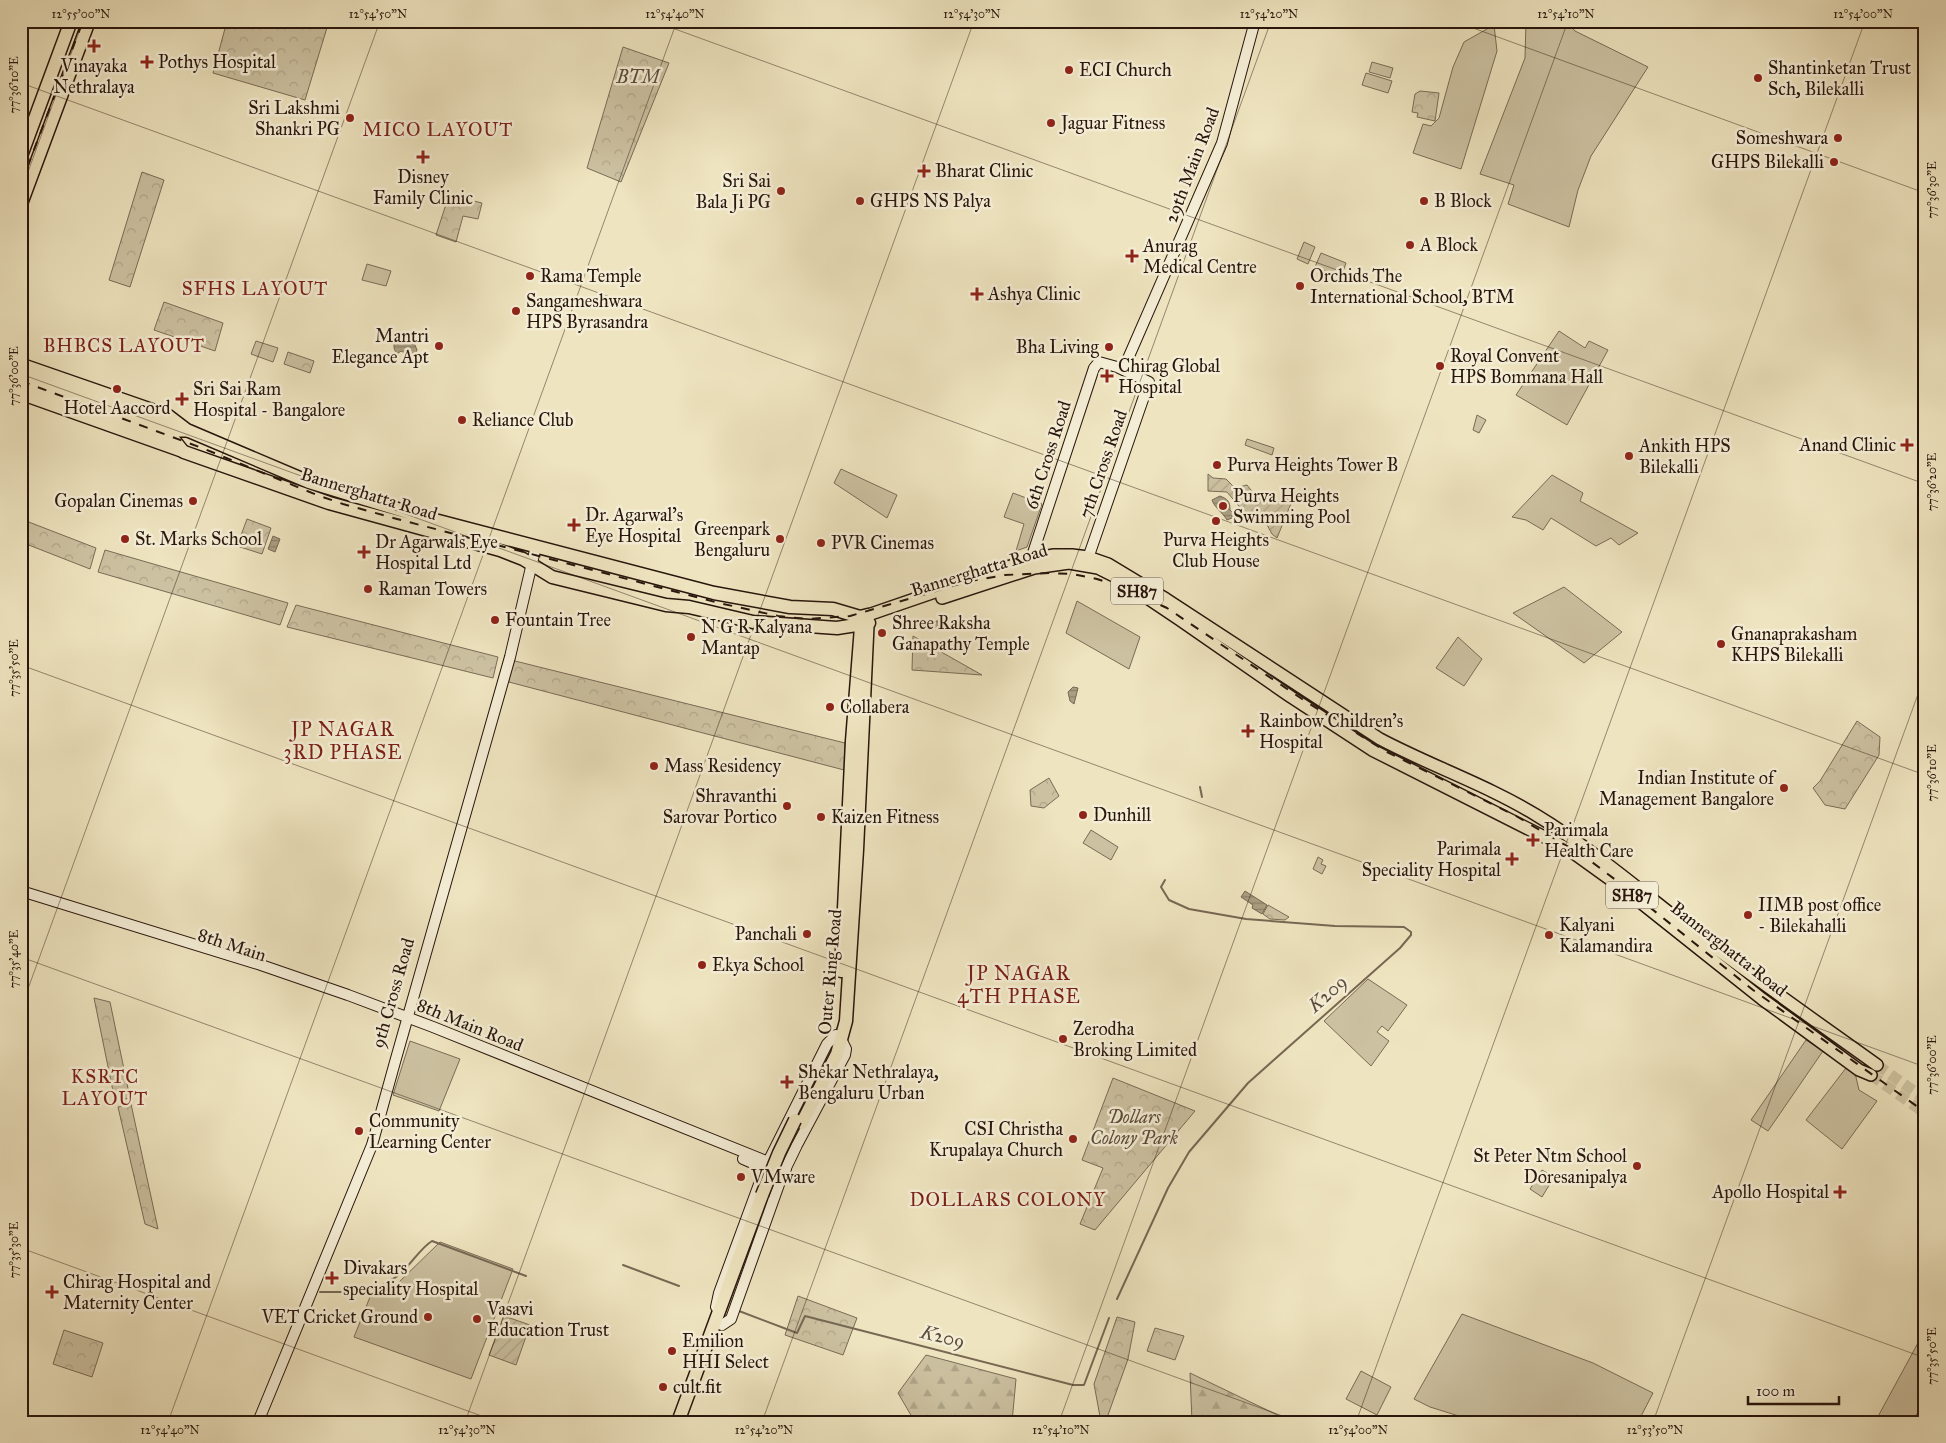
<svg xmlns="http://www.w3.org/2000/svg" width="1946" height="1443" viewBox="0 0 1946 1443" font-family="'IM FELL Great Primer',serif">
<defs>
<pattern id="forest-firs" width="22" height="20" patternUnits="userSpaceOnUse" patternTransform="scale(1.25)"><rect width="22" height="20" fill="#ccc1a1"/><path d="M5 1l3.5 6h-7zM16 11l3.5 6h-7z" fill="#afa589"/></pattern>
<pattern id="park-crowns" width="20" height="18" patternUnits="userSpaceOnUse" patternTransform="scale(1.25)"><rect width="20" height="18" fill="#ccc1a1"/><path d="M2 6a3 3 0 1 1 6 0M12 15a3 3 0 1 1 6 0" fill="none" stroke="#afa589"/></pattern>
<pattern id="garden-furrows" width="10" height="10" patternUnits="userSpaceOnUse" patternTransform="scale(1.25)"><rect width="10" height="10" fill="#ccc1a1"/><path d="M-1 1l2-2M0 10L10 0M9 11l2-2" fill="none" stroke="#afa589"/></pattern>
<pattern id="water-rules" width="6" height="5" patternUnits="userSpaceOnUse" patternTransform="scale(1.25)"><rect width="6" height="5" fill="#ab9e82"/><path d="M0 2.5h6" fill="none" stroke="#8b8069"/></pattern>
</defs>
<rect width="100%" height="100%" fill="#eee4bf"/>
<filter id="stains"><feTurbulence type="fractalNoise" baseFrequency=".004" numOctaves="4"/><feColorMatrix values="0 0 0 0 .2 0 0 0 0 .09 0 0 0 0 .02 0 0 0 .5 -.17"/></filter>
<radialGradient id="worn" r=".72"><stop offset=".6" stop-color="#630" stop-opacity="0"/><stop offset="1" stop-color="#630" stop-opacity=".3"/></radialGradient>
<path fill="#ccc1a1" stroke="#7a6b56" d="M1526,21H1566L1575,31L1648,67L1591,156L1578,190L1569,227L1508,204L1514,185L1480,174L1525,58Z
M1494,25L1497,51L1461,169L1413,153L1423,124L1431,126L1439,118L1453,67L1464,42Z
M1372,62L1393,68L1390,78L1369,72Z
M1366,73L1392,81L1388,93L1362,85Z
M1304,242L1315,247L1308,264L1297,259Z
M1321,253L1346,263L1341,277L1315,267Z
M367,264L391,271L386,286L362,280Z
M1559,331L1585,348L1589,341L1608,350L1567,425L1516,395Z
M256,341L278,348L273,362L251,354Z
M1247,439L1274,448L1272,455L1245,445Z
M841,469L897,495L887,518L834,483Z
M1552,475L1583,493L1580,501L1638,533L1619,545L1611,538L1596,546L1551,518L1543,530L1526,520L1512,517Z
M1013,493L1042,504L1027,547L1016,551L1024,524L1004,517Z
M1564,587L1622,632L1584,663L1513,613Z
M1077,601L1140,637L1129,669L1066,633Z
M1458,637L1482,659L1464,686L1436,668Z
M1091,830L1118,847L1111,860L1083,843Z
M1318,857L1323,860L1321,864L1326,866L1322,874L1313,869Z
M1368,979L1407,1005L1388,1031L1382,1026L1377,1032L1389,1041L1371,1066L1324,1021Z
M1806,1040L1823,1051L1768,1131L1751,1120Z
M410,1041L460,1059L439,1111L393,1095Z
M1846,1068L1855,1073L1859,1090L1877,1101L1842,1149L1806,1120Z
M1542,1170L1554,1177L1542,1197L1530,1189Z
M440,1242L513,1269L471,1379L354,1337L370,1297L395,1286Z
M1462,1314L1593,1363L1653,1393L1638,1422H1588L1576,1415L1573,1422H1478L1430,1407L1414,1399Z
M1925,1330V1400L1912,1422H1875Z
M1361,1371L1391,1387L1377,1415L1346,1399Z"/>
<path fill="url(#forest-firs)" stroke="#7a6b56" d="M926,1355L1016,1379L1012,1422H915L898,1393Z
M1190,1373L1292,1422H1192Z"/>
<path fill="url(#park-crowns)" stroke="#7a6b56" d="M227,21H329L305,100L213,73Z
M623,47L669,63L621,182L587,168Z
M1420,91L1439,93L1435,121L1417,117L1418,113L1412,112L1415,94Z
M142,172L164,180L130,287L109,280Z
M449,195L482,203L478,219L463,216L456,242L436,235Z
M164,302L223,323L215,351L154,330Z
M288,352L314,361L310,373L284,364Z
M1477,415L1486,420L1479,433L1473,430Z
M21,519L96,548L90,569L21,542Z
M247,519L271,528L262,554L237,546Z
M105,550L288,603L280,625L98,572Z
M296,605L498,657L493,678L287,627Z
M913,636L982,675L912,670Z
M511,660L845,743L844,770L505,681Z
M1857,721L1880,737L1879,755L1845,809L1825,805L1813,788L1820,781Z
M1049,778L1059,796L1044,808L1031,806L1030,790Z
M1268,905L1289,917L1285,920L1270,919L1263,914Z
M94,998L110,1002L130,1098L115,1101Z
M1113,1078L1195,1111L1095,1230L1080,1224L1103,1168L1082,1160Z
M131,1104L158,1229L145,1224L118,1107Z
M798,1296L857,1318L843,1355L785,1335Z
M1117,1317L1135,1322L1128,1359L1108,1415L1109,1422H1101L1094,1384Z
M1155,1328L1184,1336L1175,1360L1147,1351Z
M64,1330L103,1343L92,1377L53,1364Z"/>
<path fill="url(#garden-furrows)" stroke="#7a6b56" d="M1208,474L1213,478L1226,479L1235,488L1247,485L1255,495L1266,493L1274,503L1287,499L1292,501L1277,538L1272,534L1265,521L1254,524L1227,492L1208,491Z
M504,1316L530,1325L516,1365L489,1355Z"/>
<path fill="url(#water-rules)" stroke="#776753" d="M401,338L405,344L411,343L415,345L417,350L415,354L409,355L401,351L397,354C394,350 393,346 395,341Z
M1220,496C1228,499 1230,502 1230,510L1233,513L1232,518L1227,520C1223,513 1214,507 1212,500Z
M273,536L280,539L275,552L268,549Z
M949,617L951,622L933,628L931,623Z
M1073,687L1078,688L1074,704L1070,701L1068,692Z
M1245,891L1267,905L1262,914L1252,908L1253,905L1241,897Z"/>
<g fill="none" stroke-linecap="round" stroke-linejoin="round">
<path stroke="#776753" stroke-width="2" d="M1200,787L1202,797
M623,1265L679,1286
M320,1292C353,1292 380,1295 405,1269C413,1261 422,1247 432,1241L526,1276
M1117,1299L1168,1188L1189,1152L1248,1083L1400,948L1411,935V932L1404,927L1335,926L1246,919L1189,909L1169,900L1161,887L1165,880
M739,1311L797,1333L805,1316L1073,1385H1084L1109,1318"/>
<path stroke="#d0c5a4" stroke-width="11" stroke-dasharray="11 5.5" stroke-linecap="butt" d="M1877,1065L1925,1099
M1871,1075L1925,1113"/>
<defs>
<path id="secondary" d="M1123,370L1222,143L1255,21
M1033,566L1031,559L1094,368L1099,362L1117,367L1149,382L1086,564
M21,891L261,965L348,995L433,1027L786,1169
M743,1159L782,1176
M716,1307L719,1293L765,1168L827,1044L836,1035
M722,1325L731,1319L782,1176L797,1145L845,1055L846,1049L842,1041
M258,1422L372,1145L395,1062L510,657L536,546"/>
<path id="primary" d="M21,364L168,415L189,431
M21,373L180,431H187
M21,383L173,438L184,452
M21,394L184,452
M942,598L1034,568L1069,563L1098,568L1116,577L1180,620L1291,697L1372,750L1568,849L1625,890L1762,999L1859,1070L1871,1075
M868,615L1031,559L1054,555H1072L1088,557L1108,564L1166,599L1380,739C1431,766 1487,785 1536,815C1589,847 1636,887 1685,925C1748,974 1813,1019 1877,1065"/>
<path id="trunk" d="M21,156L71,21
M21,204L89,21
M189,431L309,482L427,518L714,593L790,607L833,609L860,617L868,615L857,850L846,1021L837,1054L802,1123
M184,452L329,503L500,550L523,559L552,577L666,605L689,607L753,622L837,628L869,623
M841,971L852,741L861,627
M678,1422L762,1195"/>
</defs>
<use href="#secondary" stroke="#28150c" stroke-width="12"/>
<use href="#primary" stroke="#28150c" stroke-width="14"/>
<use href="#trunk" stroke="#28150c" stroke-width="15"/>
<use href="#secondary" stroke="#f4edd5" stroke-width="10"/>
<use href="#primary" stroke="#eee4bf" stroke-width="11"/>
<use href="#trunk" stroke="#eee4bf" stroke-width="12"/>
<path stroke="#28150c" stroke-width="2" stroke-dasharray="9 9" stroke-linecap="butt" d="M21,184L83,21
M21,381L202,448L317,495L343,504L397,519L719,603L778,616L807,619L850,616L970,581L1005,575L1049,573L1073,574L1097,579L1121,587L1167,608L1308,703L1387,752L1516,816L1584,856L1617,881L1753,990L1925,1112"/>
<defs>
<path id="trunk-bridge" d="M762,1195L779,1153L795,1120"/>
</defs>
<use href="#trunk-bridge" stroke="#28150c" stroke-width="15" stroke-linecap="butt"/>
<use href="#trunk-bridge" stroke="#eee4bf" stroke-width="12"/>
</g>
<path fill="none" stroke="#28150c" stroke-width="1" stroke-opacity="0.45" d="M653,21L1925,484M1454,21L1925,193M21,83L1925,775M21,191L83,21M21,374L1925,1067M21,665L1925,1358M21,957L1299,1422M21,1008L380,21M21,1248L498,1422M168,1422L677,21M465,1422L974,21M762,1422L1271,21M1059,1422L1568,21M1356,1422L1865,21M1653,1422L1925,675"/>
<g fill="#8f2418" stroke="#f4edd5" stroke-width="2">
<path d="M91.5 38.5h5v5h5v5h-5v5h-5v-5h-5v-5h5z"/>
<path d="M144.5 54.5h5v5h5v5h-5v5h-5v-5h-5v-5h5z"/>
<circle cx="1069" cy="70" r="5"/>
<circle cx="1758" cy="78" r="5"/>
<circle cx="350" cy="118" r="5"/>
<circle cx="1051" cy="123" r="5"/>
<circle cx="1838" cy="138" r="5"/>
<path d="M420.5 149.5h5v5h5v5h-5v5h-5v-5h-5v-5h5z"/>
<circle cx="1834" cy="162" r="5"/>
<path d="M921.5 163.5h5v5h5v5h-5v5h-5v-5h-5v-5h5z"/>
<circle cx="781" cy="191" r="5"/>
<circle cx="860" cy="201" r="5"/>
<circle cx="1424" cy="201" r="5"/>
<circle cx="1410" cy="245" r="5"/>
<path d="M1129.5 248.5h5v5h5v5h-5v5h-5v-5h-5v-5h5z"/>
<circle cx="530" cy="276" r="5"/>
<circle cx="1300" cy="286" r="5"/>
<path d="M974.5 286.5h5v5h5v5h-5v5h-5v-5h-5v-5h5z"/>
<circle cx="516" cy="311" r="5"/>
<circle cx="439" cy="346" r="5"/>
<circle cx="1109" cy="347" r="5"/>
<circle cx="1440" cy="366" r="5"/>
<path d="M1104.5 368.5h5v5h5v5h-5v5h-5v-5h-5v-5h5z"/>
<circle cx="117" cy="389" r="5"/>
<path d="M179.5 391.5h5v5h5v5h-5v5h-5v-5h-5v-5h5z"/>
<circle cx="462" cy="420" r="5"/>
<path d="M1904.5 437.5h5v5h5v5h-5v5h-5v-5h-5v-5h5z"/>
<circle cx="1629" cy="456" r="5"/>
<circle cx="1217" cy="465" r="5"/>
<circle cx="193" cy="501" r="5"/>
<circle cx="1223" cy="506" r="5"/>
<circle cx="1216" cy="521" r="5"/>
<path d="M571.5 517.5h5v5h5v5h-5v5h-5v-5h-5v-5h5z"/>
<circle cx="125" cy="539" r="5"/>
<circle cx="780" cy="539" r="5"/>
<circle cx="821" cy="543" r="5"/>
<path d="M361.5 544.5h5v5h5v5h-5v5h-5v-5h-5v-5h5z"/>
<circle cx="368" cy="589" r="5"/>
<circle cx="495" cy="620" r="5"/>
<circle cx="882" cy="633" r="5"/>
<circle cx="691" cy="637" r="5"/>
<circle cx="1721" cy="644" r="5"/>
<circle cx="830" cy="707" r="5"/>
<path d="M1245.5 723.5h5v5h5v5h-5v5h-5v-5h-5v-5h5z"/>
<circle cx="654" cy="766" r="5"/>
<circle cx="1784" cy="788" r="5"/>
<circle cx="787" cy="806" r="5"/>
<circle cx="1083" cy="815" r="5"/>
<circle cx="821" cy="817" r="5"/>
<path d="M1530.5 832.5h5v5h5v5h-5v5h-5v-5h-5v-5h5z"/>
<path d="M1509.5 851.5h5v5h5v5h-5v5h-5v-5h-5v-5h5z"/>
<circle cx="1748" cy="915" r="5"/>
<circle cx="807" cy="934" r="5"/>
<circle cx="1549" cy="935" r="5"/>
<circle cx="702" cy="965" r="5"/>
<circle cx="1063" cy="1039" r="5"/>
<path d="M784.5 1074.5h5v5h5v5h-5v5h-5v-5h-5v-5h5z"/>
<circle cx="359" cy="1131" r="5"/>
<circle cx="1073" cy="1139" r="5"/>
<circle cx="1637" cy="1166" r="5"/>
<circle cx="741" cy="1177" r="5"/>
<path d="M1837.5 1184.5h5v5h5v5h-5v5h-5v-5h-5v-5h5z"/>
<path d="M329.5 1270.5h5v5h5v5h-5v5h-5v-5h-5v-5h5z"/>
<path d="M49.5 1284.5h5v5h5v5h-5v5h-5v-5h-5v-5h5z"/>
<circle cx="428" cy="1317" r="5"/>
<circle cx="477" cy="1319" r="5"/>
<circle cx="672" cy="1351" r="5"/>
<circle cx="663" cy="1387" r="5"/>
</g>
<g text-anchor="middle" stroke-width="5" stroke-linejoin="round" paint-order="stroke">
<g fill="#f4edd5" stroke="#655648" stroke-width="1">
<rect x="1111" y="577.5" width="52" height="27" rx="4"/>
<rect x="1606" y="881.5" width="52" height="27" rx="4"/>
</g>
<g font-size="16" font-weight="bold" fill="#28150c">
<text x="1137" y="597">SH87</text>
<text x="1632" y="901">SH87</text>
</g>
<g font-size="18" fill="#28150c" stroke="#f4edd5" text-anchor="start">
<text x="158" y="68">Pothys Hospital</text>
<text x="94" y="72" text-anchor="middle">Vinayaka<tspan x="94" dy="21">Nethralaya</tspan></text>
<text x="1768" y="74">Shantinketan Trust<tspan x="1768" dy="21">Sch, Bilekalli</tspan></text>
<text x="1079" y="76">ECI Church</text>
<text x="340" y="114" text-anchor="end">Sri Lakshmi<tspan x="340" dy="21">Shankri PG</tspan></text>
<text x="1061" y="129">Jaguar Fitness</text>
<text x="1828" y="144" text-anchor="end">Someshwara</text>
<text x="1824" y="168" text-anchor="end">GHPS Bilekalli</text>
<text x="935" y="177">Bharat Clinic</text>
<text x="423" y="183" text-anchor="middle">Disney<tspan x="423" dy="21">Family Clinic</tspan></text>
<text x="771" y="187" text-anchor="end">Sri Sai<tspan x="771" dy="21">Bala Ji PG</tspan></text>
<text x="870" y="207">GHPS NS Palya</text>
<text x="1434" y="207">B Block</text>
<text x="1420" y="251">A Block</text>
<text x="1143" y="252">Anurag<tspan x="1143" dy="21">Medical Centre</tspan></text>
<text x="540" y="282">Rama Temple</text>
<text x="1310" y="282">Orchids The<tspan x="1310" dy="21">International School, BTM</tspan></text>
<text x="988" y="300">Ashya Clinic</text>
<text x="526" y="307">Sangameshwara<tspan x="526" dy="21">HPS Byrasandra</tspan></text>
<text x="429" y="342" text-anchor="end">Mantri<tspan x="429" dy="21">Elegance Apt</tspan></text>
<text x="1099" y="353" text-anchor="end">Bha Living</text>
<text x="1450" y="362">Royal Convent<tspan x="1450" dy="21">HPS Bommana Hall</tspan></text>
<text x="1118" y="372">Chirag Global<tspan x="1118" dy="21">Hospital</tspan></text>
<text x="193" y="395">Sri Sai Ram<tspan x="193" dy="21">Hospital - Bangalore</tspan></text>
<text x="117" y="414" text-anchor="middle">Hotel Aaccord</text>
<text x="472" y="426">Reliance Club</text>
<text x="1896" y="451" text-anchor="end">Anand Clinic</text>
<text x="1639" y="452">Ankith HPS<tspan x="1639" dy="21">Bilekalli</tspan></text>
<text x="1227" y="471">Purva Heights Tower B</text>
<text x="1233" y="502">Purva Heights<tspan x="1233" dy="21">Swimming Pool</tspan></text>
<text x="183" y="507" text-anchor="end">Gopalan Cinemas</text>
<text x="585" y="521">Dr. Agarwal's<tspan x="585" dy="21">Eye Hospital</tspan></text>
<text x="770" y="535" text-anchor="end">Greenpark<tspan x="770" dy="21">Bengaluru</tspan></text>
<text x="135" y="545">St. Marks School</text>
<text x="1216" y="546" text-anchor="middle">Purva Heights<tspan x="1216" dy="21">Club House</tspan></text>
<text x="375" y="548">Dr Agarwals Eye<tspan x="375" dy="21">Hospital Ltd</tspan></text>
<text x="831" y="549">PVR Cinemas</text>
<text x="378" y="595">Raman Towers</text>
<text x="505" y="626">Fountain Tree</text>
<text x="892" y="629">Shree Raksha<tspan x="892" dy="21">Ganapathy Temple</tspan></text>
<text x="701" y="633">N G R Kalyana<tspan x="701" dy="21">Mantap</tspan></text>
<text x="1731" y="640">Gnanaprakasham<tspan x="1731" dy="21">KHPS Bilekalli</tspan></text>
<text x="840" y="713">Collabera</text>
<text x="1259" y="727">Rainbow Children's<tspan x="1259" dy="21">Hospital</tspan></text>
<text x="664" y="772">Mass Residency</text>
<text x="1774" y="784" text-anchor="end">Indian Institute of<tspan x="1774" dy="21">Management Bangalore</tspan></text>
<text x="777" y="802" text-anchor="end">Shravanthi<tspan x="777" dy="21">Sarovar Portico</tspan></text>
<text x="1093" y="821">Dunhill</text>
<text x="831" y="823">Kaizen Fitness</text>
<text x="1544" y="836">Parimala<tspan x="1544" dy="21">Health Care</tspan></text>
<text x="1501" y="855" text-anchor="end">Parimala<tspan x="1501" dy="21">Speciality Hospital</tspan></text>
<text x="1758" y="911">IIMB post office<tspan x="1758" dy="21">- Bilekahalli</tspan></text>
<text x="1559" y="931">Kalyani<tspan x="1559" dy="21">Kalamandira</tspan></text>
<text x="797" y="940" text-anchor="end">Panchali</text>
<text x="712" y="971">Ekya School</text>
<text x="1073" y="1035">Zerodha<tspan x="1073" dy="21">Broking Limited</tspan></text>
<text x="798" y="1078">Shekar Nethralaya,<tspan x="798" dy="21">Bengaluru Urban</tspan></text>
<text x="369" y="1127">Community<tspan x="369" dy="21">Learning Center</tspan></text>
<text x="1063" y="1135" text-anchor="end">CSI Christha<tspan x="1063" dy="21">Krupalaya Church</tspan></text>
<text x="1627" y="1162" text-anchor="end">St Peter Ntm School<tspan x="1627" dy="21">Doresanipalya</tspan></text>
<text x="751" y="1183">VMware</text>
<text x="1829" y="1198" text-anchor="end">Apollo Hospital</text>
<text x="343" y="1274">Divakars<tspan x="343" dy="21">speciality Hospital</tspan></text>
<text x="63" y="1288">Chirag Hospital and<tspan x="63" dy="21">Maternity Center</tspan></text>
<text x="487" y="1315">Vasavi<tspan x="487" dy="21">Education Trust</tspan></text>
<text x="418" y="1323" text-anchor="end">VET Cricket Ground</text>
<text x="682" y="1347">Emilion<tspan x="682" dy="21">HHI Select</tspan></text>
<text x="673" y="1393">cult.fit</text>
</g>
<g font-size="18" font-style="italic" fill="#594939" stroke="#f4edd5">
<text x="638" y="83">BTM</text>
<text x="1134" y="1123">Dollars<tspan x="1134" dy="21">Colony Park</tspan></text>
</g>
<g font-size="18" fill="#28150c" stroke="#f4edd5">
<text transform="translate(1192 165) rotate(-69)" y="6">29th Main Road</text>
<text transform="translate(1048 455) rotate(-72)" y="6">6th Cross Road</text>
<text transform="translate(1103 464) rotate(-71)" y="6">7th Cross Road</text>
<text transform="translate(369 494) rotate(17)" y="6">Bannerghatta Road</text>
<text transform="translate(979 570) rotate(-17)" y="6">Bannerghatta Road</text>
<text transform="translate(232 945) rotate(18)" y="6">8th Main</text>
<text transform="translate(1729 949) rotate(38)" y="6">Bannerghatta Road</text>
<text transform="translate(830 972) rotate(-85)" y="6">Outer Ring Road</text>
<text transform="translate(393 993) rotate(-74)" y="6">9th Cross Road</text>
<text transform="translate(470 1025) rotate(22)" y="6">8th Main Road</text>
</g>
<g font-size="19" letter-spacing="1" fill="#7a1f14" stroke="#f4edd5">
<text x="438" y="136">MICO LAYOUT</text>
<text x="255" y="295">SFHS LAYOUT</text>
<text x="124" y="352">BHBCS LAYOUT</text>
<text x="105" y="1083">KSRTC<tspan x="105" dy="22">LAYOUT</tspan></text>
<text x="1008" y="1206">DOLLARS COLONY</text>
</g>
<g font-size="19" font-style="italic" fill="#5c4c3b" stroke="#f4edd5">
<text transform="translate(1327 993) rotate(-42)" y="7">K209</text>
<text transform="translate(943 1336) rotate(14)" y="7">K209</text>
</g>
<g font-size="20" letter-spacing="1" fill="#7a1f14" stroke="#f4edd5">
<text x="343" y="736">JP NAGAR<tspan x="343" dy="23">3RD PHASE</tspan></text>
<text x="1019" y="980">JP NAGAR<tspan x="1019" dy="23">4TH PHASE</tspan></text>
</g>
</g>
<rect width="1946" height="1443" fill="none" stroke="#eee4bf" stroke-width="55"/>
<path d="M1748 1396v8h91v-8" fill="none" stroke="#28150c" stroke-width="2.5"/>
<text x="1756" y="1396" font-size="15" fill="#28150c" stroke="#f4edd5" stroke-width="4" paint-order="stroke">100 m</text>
<rect x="28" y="28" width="1890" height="1388" fill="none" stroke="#28150c" stroke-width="2"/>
<g font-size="12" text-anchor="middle" fill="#28150c">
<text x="81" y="18">12°55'00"N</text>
<text x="378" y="18">12°54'50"N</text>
<text x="675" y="18">12°54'40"N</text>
<text x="972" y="18">12°54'30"N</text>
<text x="1269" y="18">12°54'20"N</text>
<text x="1566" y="18">12°54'10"N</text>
<text x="1863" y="18">12°54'00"N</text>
<text transform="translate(14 85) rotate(-90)" y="4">77°36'10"E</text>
<text transform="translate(1932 190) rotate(-90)" y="4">77°36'30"E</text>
<text transform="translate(14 376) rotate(-90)" y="4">77°36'00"E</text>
<text transform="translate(1932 482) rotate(-90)" y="4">77°36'20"E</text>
<text transform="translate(14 668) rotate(-90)" y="4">77°35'50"E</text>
<text transform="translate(1932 773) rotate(-90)" y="4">77°36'10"E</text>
<text transform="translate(14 959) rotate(-90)" y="4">77°35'40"E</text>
<text transform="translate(1932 1065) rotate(-90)" y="4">77°36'00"E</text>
<text transform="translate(14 1250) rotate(-90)" y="4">77°35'30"E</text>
<text transform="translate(1932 1356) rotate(-90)" y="4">77°35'50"E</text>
<text x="170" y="1434">12°54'40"N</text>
<text x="467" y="1434">12°54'30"N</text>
<text x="764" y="1434">12°54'20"N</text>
<text x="1061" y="1434">12°54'10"N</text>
<text x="1358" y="1434">12°54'00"N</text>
<text x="1655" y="1434">12°53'50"N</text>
</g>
<rect width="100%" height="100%" filter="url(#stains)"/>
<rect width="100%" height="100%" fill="url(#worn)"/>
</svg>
